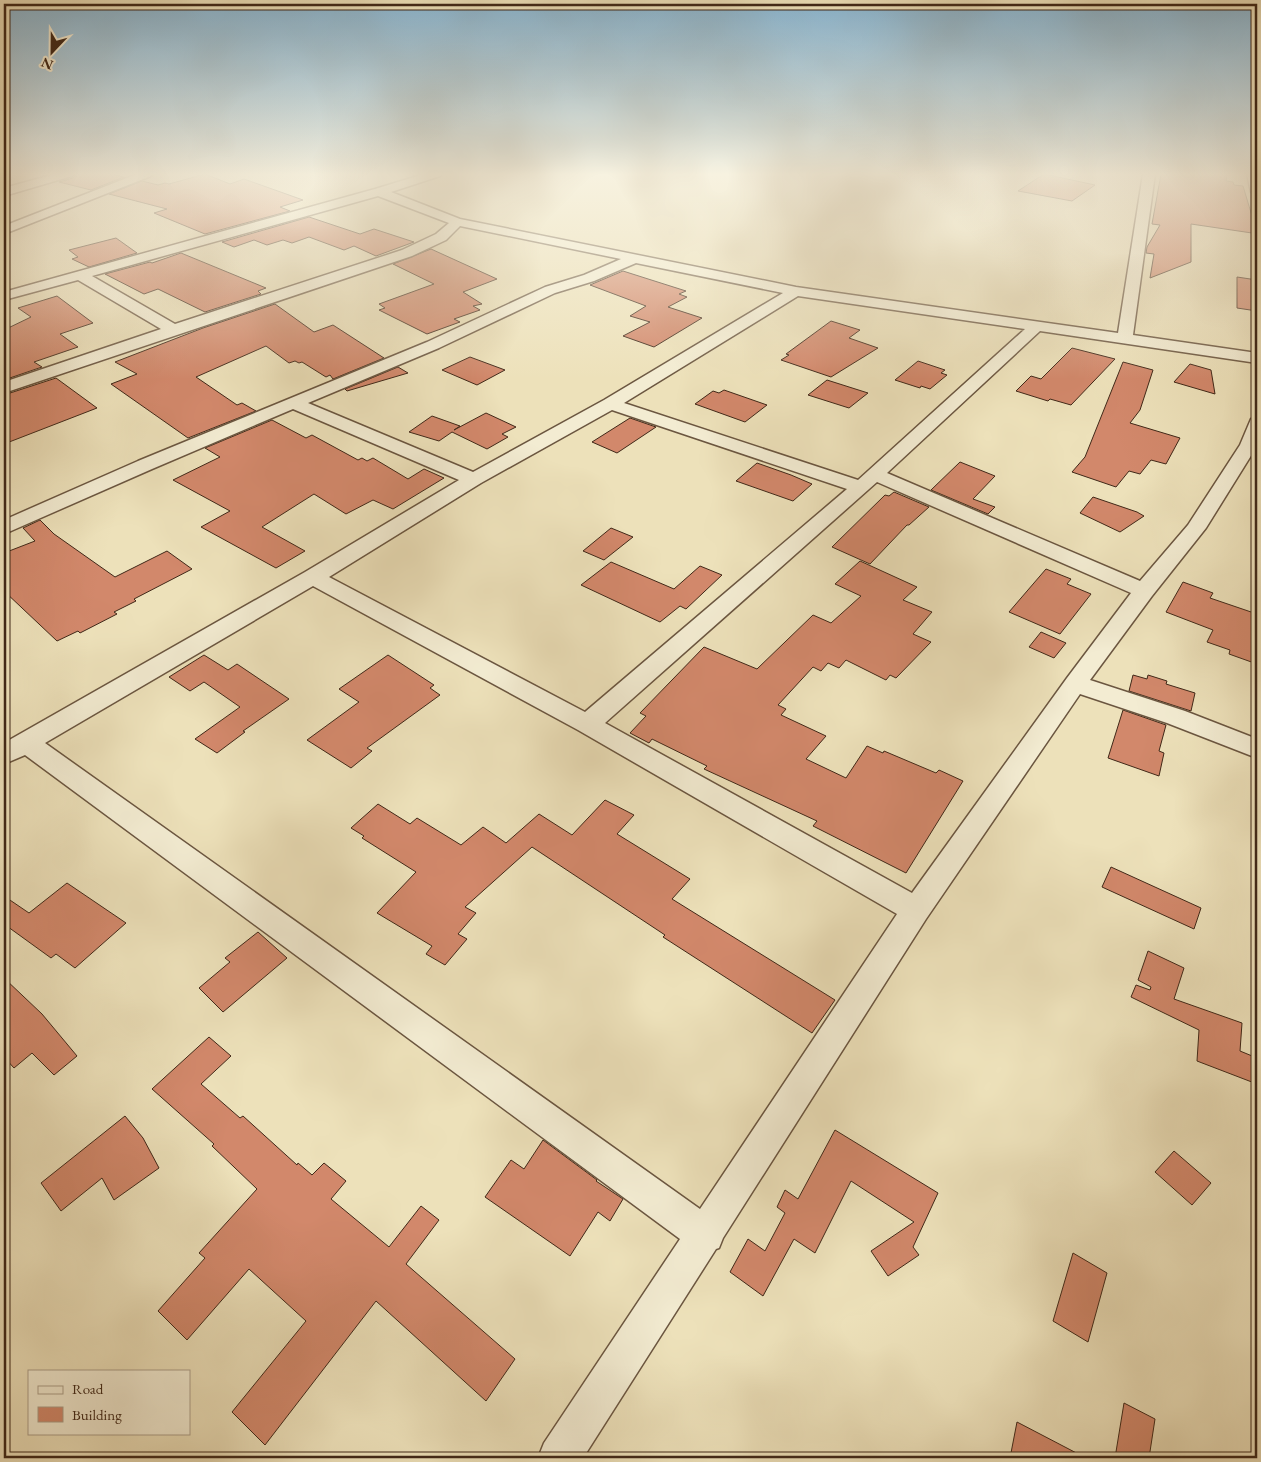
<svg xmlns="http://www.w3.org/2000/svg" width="1261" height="1462" viewBox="0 0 1261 1462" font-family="'EB Garamond',serif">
<rect width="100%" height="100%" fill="#ede1ba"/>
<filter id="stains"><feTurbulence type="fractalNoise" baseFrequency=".004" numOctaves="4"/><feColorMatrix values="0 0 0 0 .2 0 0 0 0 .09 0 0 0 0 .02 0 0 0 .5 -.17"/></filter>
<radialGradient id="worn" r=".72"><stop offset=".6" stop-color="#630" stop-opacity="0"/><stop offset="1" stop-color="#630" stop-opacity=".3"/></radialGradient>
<path fill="#d2886b" stroke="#402818" d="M76,174H111L124,177L91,190L59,182L73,178Z
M205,174L230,184L244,179L303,200L280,207L290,211L205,234L154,213L167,209L109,194L142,181L158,185L165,183L169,184Z
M1044,174L1095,185L1072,201L1018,191Z
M1161,174H1227L1226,181L1233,182L1234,185L1243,186L1252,216V233L1191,224V262L1150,278L1154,254L1146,253L1147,247L1160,225L1152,224Z
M309,217L360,234L374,229L414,242L376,256L354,246L344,250L309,237L292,243L283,240L267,245L254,240L234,247L222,242Z
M116,238L137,253L89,267L72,259L78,257L69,250Z
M431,249L497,279L463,292L482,304L473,306L480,310L454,319L460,322L427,334L379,310L385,308L379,304L434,284L393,264Z
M181,253L266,288L258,291L261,294L205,312L158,289L144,294L105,274L150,262L152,263Z
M623,271L686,291L679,294L687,297L668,307L702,318L654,347L623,336L650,322L630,316L646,306L590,285Z
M1237,277L1257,280V311L1237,308Z
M57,296L93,323L60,334L78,347L34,362L42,367L4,380V330L31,317L18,308Z
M275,304L314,332L333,325L384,358L333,379L330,375L326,377L302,362L299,363L295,361L289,363L266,346L196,377L237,405L242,403L256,411L188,438L111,384L137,374L115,362L203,328Z
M831,321L860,330L849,338L878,348L831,377L781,360L789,355L786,354Z
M1072,348L1115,359L1071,405L1050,399L1048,401L1016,391L1031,376L1041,379Z
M470,357L505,370L477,385L442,370Z
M918,361L945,370L941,373L947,375L930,389L921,386L920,388L895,380Z
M1123,362L1153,370L1140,410L1130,423L1180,438L1166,464L1151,460L1140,474L1129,471L1116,487L1072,472L1085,457Z
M1190,364L1211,370L1215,394L1174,382Z
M398,367L408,373L347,391L345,389Z
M56,378L97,408L4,444V395Z
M827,380L868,393L849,408L808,395Z
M724,390L767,405L745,422L695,404L713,391L719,393Z
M486,413L516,427L502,434L508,437L487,449L452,432L439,441L409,432L432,416L460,426L454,430Z
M630,418L656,427L617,453L592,442Z
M272,420L306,438L312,435L358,460L362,458L367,461L373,458L408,479L424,469L444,478L393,509L373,500L346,514L314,494L262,527L305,551L276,568L201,527L230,511L173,480L220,457L205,448Z
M960,462L995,476L973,499L995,507L988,514L931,490Z
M757,463L791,475L812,484L793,501L736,481Z
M894,492L929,507L909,525H907L870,564L832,547L885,495L889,496Z
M1093,497L1137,512L1144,516L1120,532L1080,513Z
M40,520L54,534L115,577L167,551L192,569L134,599L136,601L114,612L117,614L80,633L78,631L57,641L4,591V553L35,541L23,528Z
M611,528L633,537L604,560L583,551Z
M860,561L917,587L903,600L932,612L913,634L931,642L896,678L890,675L886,680L846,660L839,668L828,663L821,671L813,667L778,705L786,709L781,715L826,736L806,759L846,778L867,746L883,753L884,751L936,773L939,770L963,781L906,873L813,826L817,821L704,769L707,766L652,739L649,743L630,733L646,716L640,713L704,647L757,669L813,615L831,623L861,596L835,584Z
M611,562L674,589L700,566L722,575L686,609L680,606L660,622L581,585Z
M1046,569L1071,579L1067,584L1091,594L1060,634L1009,612Z
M1183,582L1213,593L1210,598L1257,614V664L1229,654L1230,650L1207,642L1213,630L1166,612Z
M1041,632L1066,643L1054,658L1029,647Z
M204,655L228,670L237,664L289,699L243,731L245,732L217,753L195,739L240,707L204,682L190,691L169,677Z
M388,655L434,685L430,688L440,695L367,748L372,751L351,768L307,740L359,702L339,689Z
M1133,675L1147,679L1148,675L1167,681L1166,684L1195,693L1191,711L1129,691Z
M1123,710L1166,725L1159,751L1164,753L1159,776L1108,758Z
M605,800L634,815L617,834L690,879L672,899L835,1000L812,1033L663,937L665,935L532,847L465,907L476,913L458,934L467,939L445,965L426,954L432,946L377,913L416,872L362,838L364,836L351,828L378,804L410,824L417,818L461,845L483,827L506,843L539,814L572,835Z
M1111,867L1201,908L1194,929L1102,887Z
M67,883L126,923L75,968L56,954L51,958L4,924V896L29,913Z
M258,932L287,958L223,1012L199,988L230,962L225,958Z
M1148,951L1184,968L1174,999L1242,1023L1240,1051L1257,1058V1084L1197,1061L1199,1030L1131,997L1136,985L1150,990L1151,987L1138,980Z
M4,978L42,1014L77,1056L54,1075L32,1053L14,1068L4,1057Z
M209,1037L231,1056L201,1084L240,1118L243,1116L297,1165L298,1163L312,1175L324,1163L346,1181L331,1199L389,1247L421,1206L439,1220L406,1264L515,1359L486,1401L376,1301L265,1445L232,1412L306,1321L249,1269L187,1340L158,1311L205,1258L199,1253L257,1189L212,1146L214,1144L152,1089Z
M125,1116L143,1138L159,1168L114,1200L102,1178L61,1211L41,1183Z
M835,1130L938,1193L913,1247L919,1255L888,1276L871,1251L914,1222L851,1181L815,1253L794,1239L763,1296L730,1272L748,1239L765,1251L785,1213L777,1207L785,1190L798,1199Z
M543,1140L597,1180L596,1181L623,1199L610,1221L598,1212L570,1256L485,1197L511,1160L524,1169Z
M1174,1151L1211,1183L1192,1205L1155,1172Z
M1073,1253L1107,1273L1088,1342L1053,1321Z
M1124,1403L1155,1419L1149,1458H1115Z
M1017,1422L1086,1458H1010Z"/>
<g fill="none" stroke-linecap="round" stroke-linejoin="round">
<defs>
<path id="street" d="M55,174H74L72,176L4,196V188Z
M137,174H153L151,176L4,234V226Z
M424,174H442L440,176L391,192L460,219L796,287L1118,333L1143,174H1155L1133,335L1257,353V363L1040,331L887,473L1140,581L1188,525L1240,445L1251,419L1257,418V446L1206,528L1152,596L1090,680L1185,711L1257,739V758L1167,723L1080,694L926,919L723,1238L719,1248L716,1249L583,1458H538L544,1443L680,1239L25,755L4,764V743L305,572L459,480L293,409L152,469L11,531L4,533V520L138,461L427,342L545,287L584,275L621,259L460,226L446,240L412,256L4,393V382L161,329L78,280L4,300V292L375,189ZM378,196L449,223L436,234L402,250L175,324L92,276ZM636,263L783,293L604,400L473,472L308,403L439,348L555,293L594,281ZM798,296L1025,329L858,480L624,403ZM612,410L847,489L585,712L329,577L481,483ZM877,482L1131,593L1067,678L912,893L605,723ZM313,586L578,730L897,914L700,1209L45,743Z
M1247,174H1257V196L1251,192Z"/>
</defs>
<use href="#street" stroke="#6b5640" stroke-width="3"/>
<use href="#street" fill="#f3ecd2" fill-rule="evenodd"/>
</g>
<linearGradient id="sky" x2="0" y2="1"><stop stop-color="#89b7d4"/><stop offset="0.46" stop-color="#f7f2e0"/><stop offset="1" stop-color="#f7f2e0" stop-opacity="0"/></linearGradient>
<rect width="1261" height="379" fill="url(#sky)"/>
<rect width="1261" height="1462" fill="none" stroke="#ede1ba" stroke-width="20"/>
<rect x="5" y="5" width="1251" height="1452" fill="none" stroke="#402818" stroke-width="2.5"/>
<rect x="10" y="10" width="1241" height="1442" fill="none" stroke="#402818"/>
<rect x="28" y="1370" width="162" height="65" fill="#f3ecd2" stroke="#ab9e88"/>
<rect x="38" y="1386" width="25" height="8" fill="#f3ecd2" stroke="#ab9e88"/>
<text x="72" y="1394" font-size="15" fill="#402818">Road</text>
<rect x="38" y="1407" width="25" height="15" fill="#d2886b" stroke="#ab9e88"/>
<text x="72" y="1420" font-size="15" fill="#402818">Building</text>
<g transform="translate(52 52) rotate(202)" stroke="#f3ecd2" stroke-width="4" paint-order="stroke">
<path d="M0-4L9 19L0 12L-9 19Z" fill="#402818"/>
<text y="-8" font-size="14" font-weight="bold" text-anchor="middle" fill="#402818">N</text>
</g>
<rect width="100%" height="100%" filter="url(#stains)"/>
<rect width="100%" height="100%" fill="url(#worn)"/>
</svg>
